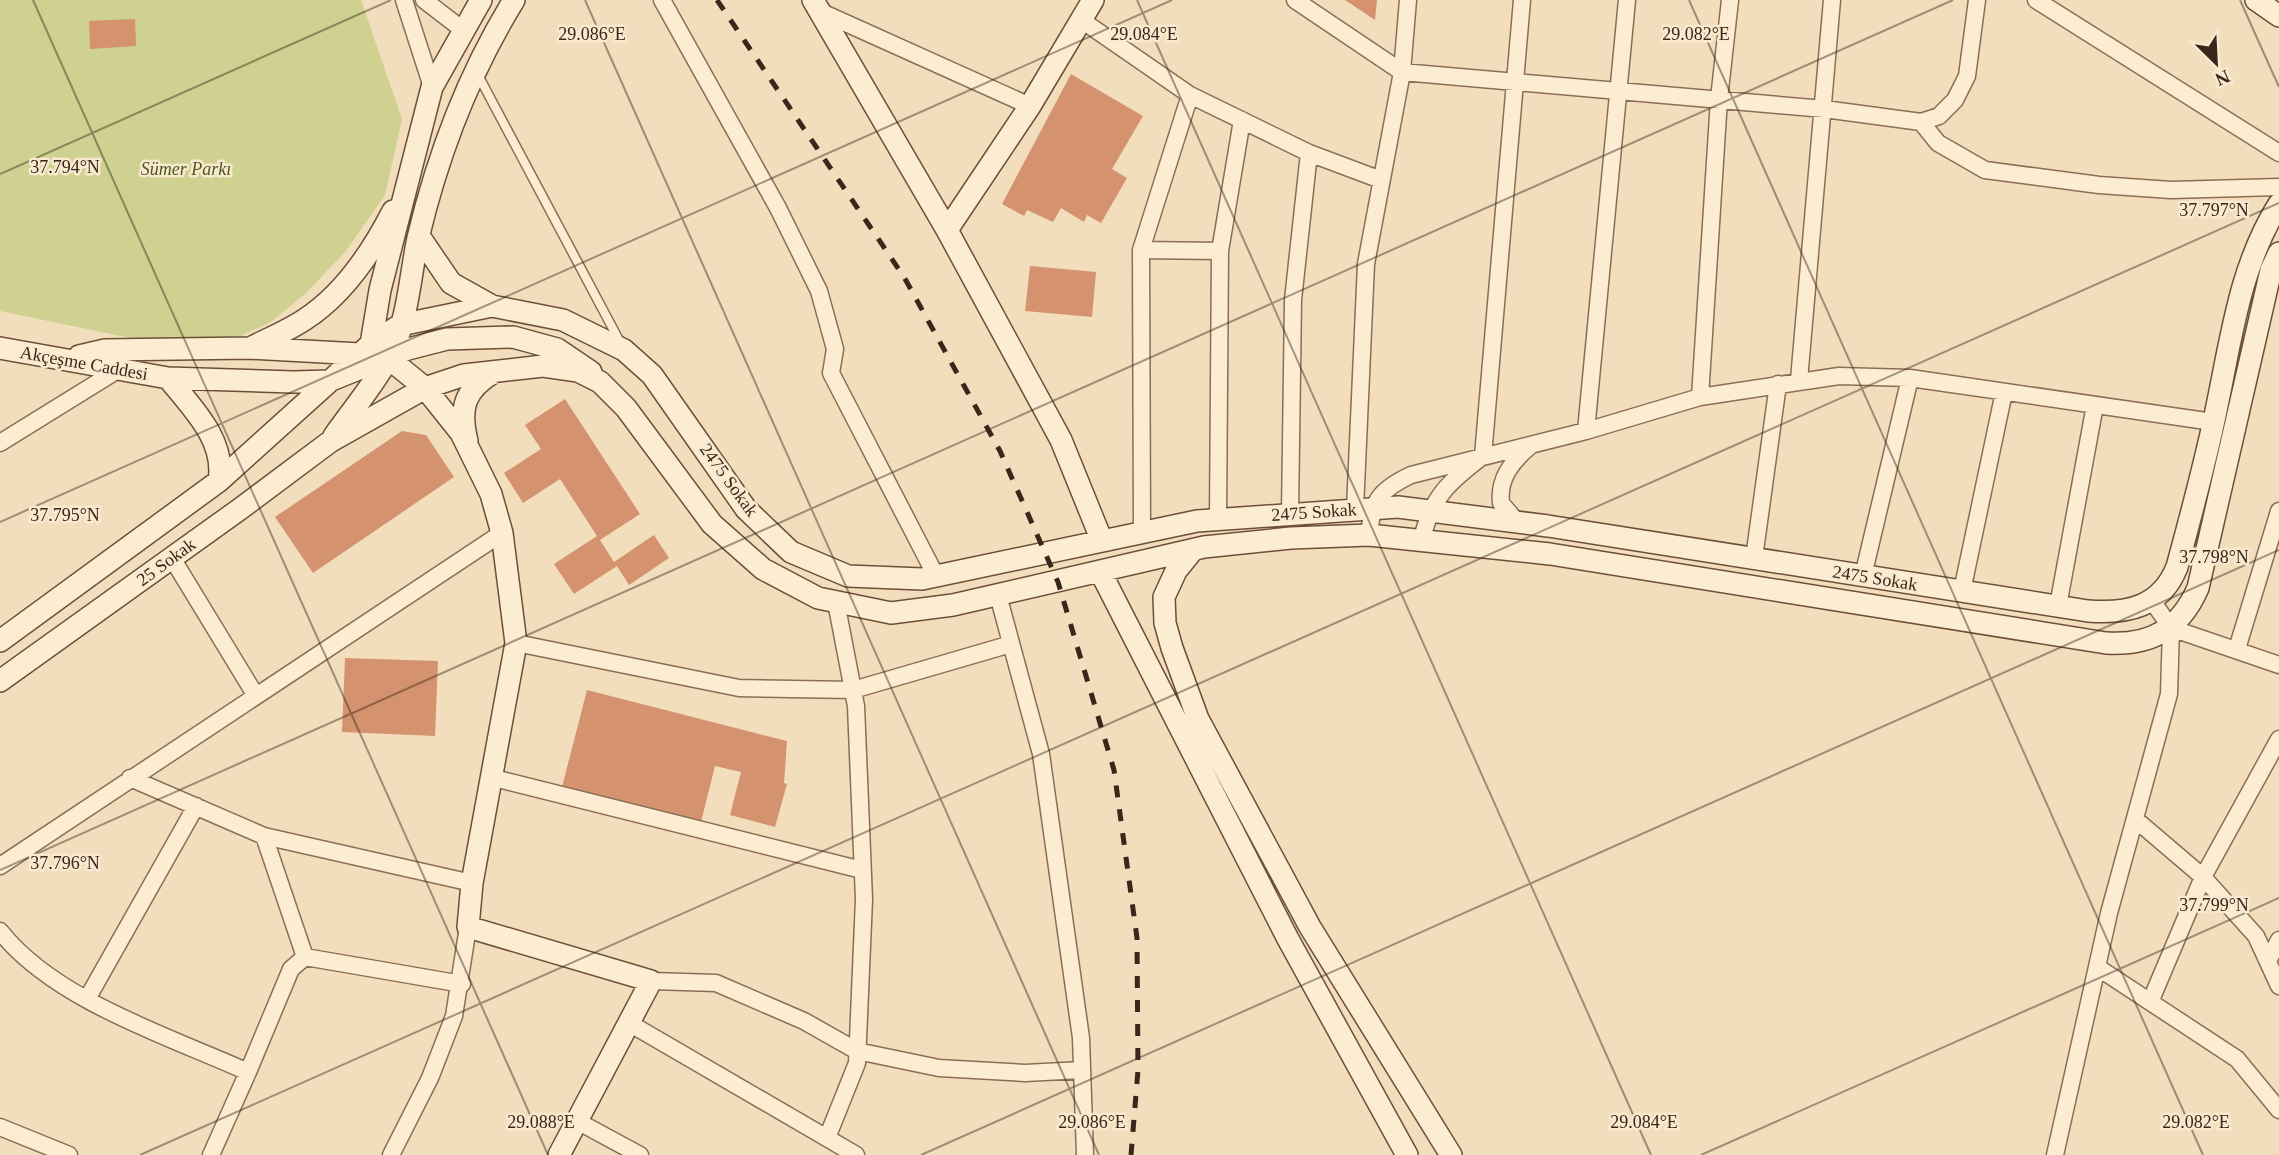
<svg xmlns="http://www.w3.org/2000/svg" width="2279" height="1155" viewBox="0 0 2279 1155" font-family="Georgia,serif">
<rect width="100%" height="100%" fill="#f2debd"/>
<path fill="#ced190" d="M0,0H361L402,119L385,195L346,251L306,293L271,322L234,339L140,340L0,311Z"/>
<path fill="#d4926f" d="M1345,0H1377L1375,20Z
M135,19L136,46L90,49L89,21Z
M1071,74L1143,116L1112,169L1127,178L1101,223L1087,215L1084,222L1061,208L1053,222L1027,210L1024,216L1002,204Z
M1030,266L1096,272L1092,317L1025,311Z
M565,399L640,514L600,540L614,562L654,535L669,558L629,585L617,566L574,594L554,564L597,536L560,479L523,503L504,473L541,449L525,425Z
M402,431L426,435L454,477L313,573L275,517Z
M345,658L438,661L435,736L342,732Z
M587,690L787,741L784,783L787,784L775,827L730,815L741,772L715,766L701,822L562,787Z"/>
<g fill="none" stroke-linecap="round" stroke-linejoin="round">
<defs>
<path id="lane" d="M478,75L620,342"/>
<path id="street" d="M404,0L432,87
M424,0L463,30
M662,0L778,208L819,291L835,349L831,373L936,576
M1295,0L1402,72L1824,109L1921,122L1939,116L1955,100L1967,76L1977,0
M2036,0L2279,153
M819,11L1030,106
M1080,19L1190,95L1309,153L1381,180
M1921,122L1938,143L1985,170L2099,185L2171,190L2279,187
M1141,250L1220,251
M1799,380L1832,0
M1700,397L1719,99L1730,0
M1586,431L1627,0
M0,443L121,368
M1355,509L1366,264L1402,72L1408,0
M1290,514L1293,300L1309,153
M1218,519L1220,251L1242,120
M1517,522L1501,503C1498,479 1512,461 1530,446
M1142,533L1141,250L1190,95
M1369,535C1372,501 1379,490 1411,475L1586,431L1700,397L1839,376L1910,378L2213,422
M1422,539C1432,496 1449,482 1483,456L1522,0
M172,558L256,696
M1754,558L1778,384
M1863,576L1910,378
M1962,591L2004,392
M998,595L1041,754L1081,1038L1085,1155
M2058,606L2095,405
M2171,628L2279,665
M516,643L739,688L853,690L1011,644
M2237,649L2279,511
M130,778L264,836L472,883
M494,778L862,870
M2135,819L2203,877L2256,936L2279,986
M264,836L305,957
M0,866L502,533
M0,931C54,1000 168,1036 248,1072L291,969L305,957L462,984
M2268,961L2279,940
M2097,967L2237,1059L2279,1110
M651,981L716,983L804,1021L857,1051L939,1068L1025,1073L1082,1070
M87,999L196,806
M2151,1000L2203,877L2279,739
M629,1023L856,1155
M577,1121L640,1155
M0,1127L69,1155
M827,1138L857,1063L864,899L856,706L836,602
M211,1155L248,1072
M391,1155L430,1078L454,1016L468,927
M2055,1155L2109,913L2169,694L2171,628L2153,602"/>
<path id="secondary" d="M813,0L947,230L1061,440L1102,541
M2256,0L2279,16
M947,230L1030,106L1093,0
M419,236L451,283L492,306
M371,344L425,388L461,433L491,494L502,533L516,643L472,883L468,927L651,981L559,1155
M371,344L380,290L432,87L481,0
M0,348L168,378L293,382L329,381L408,349L447,339L513,337L557,349L591,372
M250,348C268,339 287,331 304,320C343,295 372,252 393,211
M79,356L105,350L249,348L360,354
M168,378C192,408 226,440 219,481
M334,436C352,410 374,385 389,357C408,322 410,276 418,238C438,154 469,73 514,0
M467,441C459,408 464,390 494,372
M1193,550L1176,571L1164,597L1165,623L1172,648L1198,719L1310,927L1451,1155
M1100,571L1288,939L1407,1155
M0,641L219,481L371,344L400,325L492,306L563,320L624,350L652,375L746,509L791,552L848,576L922,579L1197,521L1398,507L1548,526L2088,611C2128,614 2161,607 2177,567C2192,512 2207,457 2218,401C2232,333 2241,264 2279,204
M0,681L240,509L331,441L425,388L464,375L543,366L578,371L600,382L626,408L712,524L763,569L818,598L891,613L953,605L1204,547L1291,538L1369,535L1550,554L2106,643C2151,646 2180,629 2198,588L2271,270L2279,253"/>
</defs>
<use href="#lane" stroke="#8b6e55" stroke-width="11"/>
<use href="#street" stroke="#8b6e55" stroke-width="19"/>
<use href="#secondary" stroke="#6d4f38" stroke-width="24"/>
<use href="#lane" stroke="#fcecd1" stroke-width="8"/>
<use href="#street" stroke="#fcecd1" stroke-width="16"/>
<use href="#secondary" stroke="#fcecd1" stroke-width="21"/>
<path stroke="#39271b" stroke-width="5" stroke-dasharray="12 12" stroke-linecap="butt" d="M717,0L904,277L1000,451L1058,582L1114,770L1137,938L1138,1070L1131,1155"/>
</g>
<path fill="none" stroke="#39271b" stroke-width="2" stroke-opacity="0.45" d="M33,0L548,1155M585,0L1099,1155M1137,0L1651,1155M1689,0L2203,1155M2240,0L2279,87M0,174L391,0M0,522L1172,0M0,870L1953,0M140,1155L2279,203M921,1155L2279,550M1701,1155L2279,898"/>
<g text-anchor="middle" stroke-width="5" stroke-linejoin="round" paint-order="stroke">
<g font-size="18" font-style="italic" fill="#4d581f" stroke="#f9e9ce">
<text x="186" y="175">Sümer Parkı</text>
</g>
<g font-size="18" fill="#39271b" stroke="#f9e9ce">
<text transform="translate(84 363) rotate(10)" y="6">Akçeşme Caddesi</text>
<text transform="translate(729 480) rotate(54)" y="6">2475 Sokak</text>
<text transform="translate(1314 512) rotate(-4)" y="6">2475 Sokak</text>
<text transform="translate(166 562) rotate(-36)" y="6">25 Sokak</text>
<text transform="translate(1875 578) rotate(9)" y="6">2475 Sokak</text>
</g>
</g>
<g font-size="18" text-anchor="middle" fill="#39271b" stroke="#f9e9ce" stroke-width="5" stroke-linejoin="round" paint-order="stroke">
<text x="592" y="40">29.086°E</text>
<text x="1144" y="40">29.084°E</text>
<text x="1696" y="40">29.082°E</text>
<text x="65" y="173">37.794°N</text>
<text x="2214" y="216">37.797°N</text>
<text x="65" y="521">37.795°N</text>
<text x="2214" y="563">37.798°N</text>
<text x="65" y="869">37.796°N</text>
<text x="2214" y="911">37.799°N</text>
<text x="541" y="1128">29.088°E</text>
<text x="1092" y="1128">29.086°E</text>
<text x="1644" y="1128">29.084°E</text>
<text x="2196" y="1128">29.082°E</text>
</g>
<g transform="translate(2216 63) rotate(156)" stroke="#f9e9ce" stroke-width="5" paint-order="stroke">
<path d="M0-5L12 26L0 18L-12 26Z" fill="#39271b"/>
<text y="-10" font-size="19" font-weight="bold" text-anchor="middle" fill="#39271b">N</text>
</g>
</svg>
